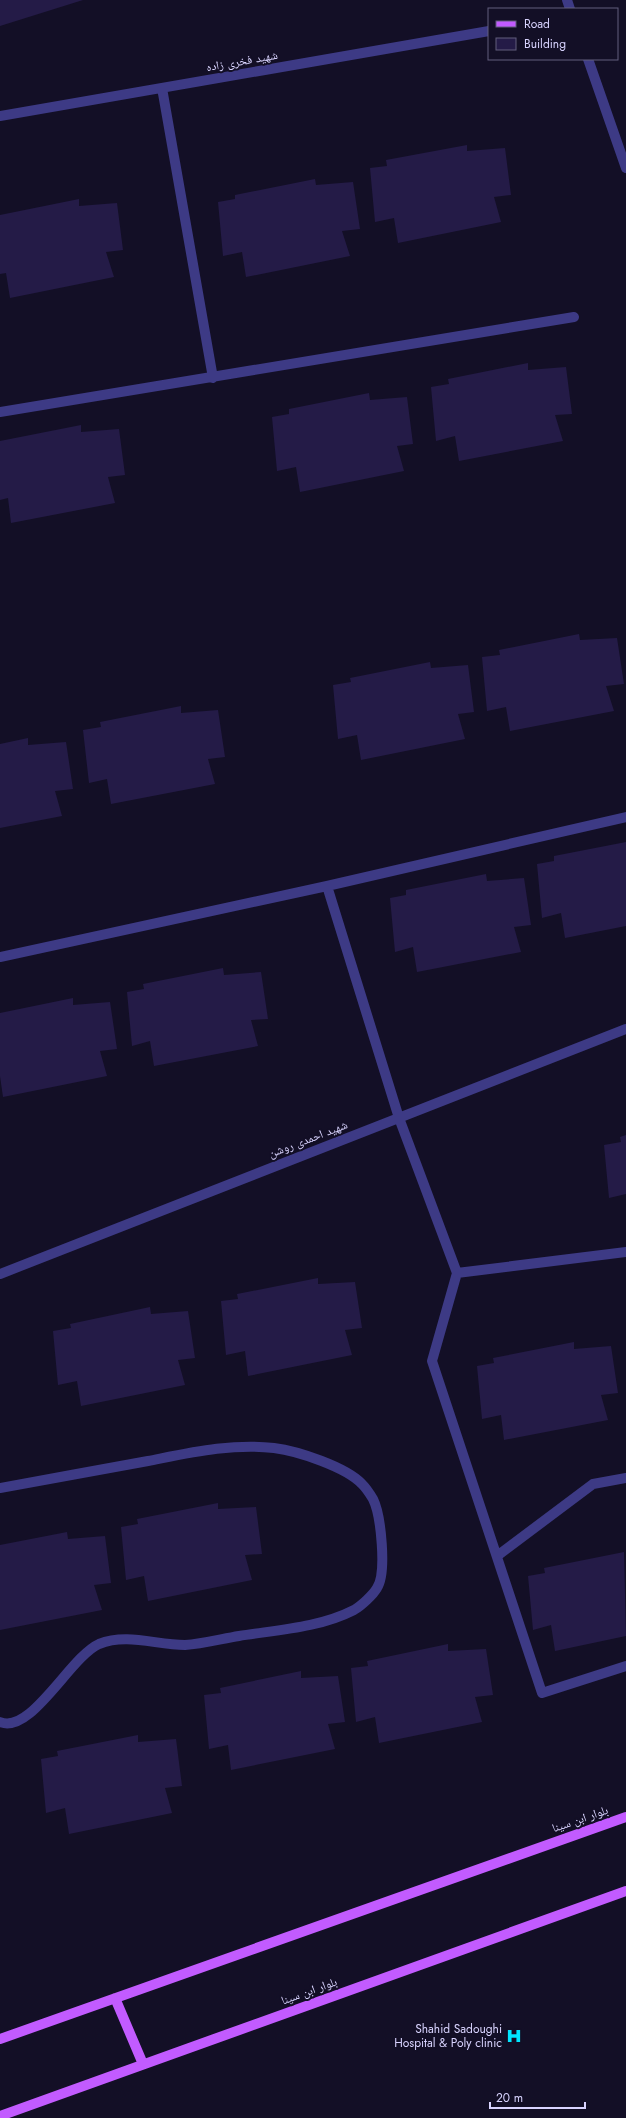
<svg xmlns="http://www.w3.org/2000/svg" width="626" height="2118" viewBox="0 0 626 2118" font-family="Jost,'Noto Naskh Arabic',sans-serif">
<rect width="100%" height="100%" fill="#130f26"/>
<path fill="#241b47" d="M0,0H83L0,26Z
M467,145V151L505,148L511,195L494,197L501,222L398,243L394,218L375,222L370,168L387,166L386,160Z
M315,179L316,185L353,182L360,229L342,231L350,256L246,277L242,252L223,256L218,202L235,199V195Z
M79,199V206L117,203L123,250L106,252L114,277L10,298L6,273L0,274V215Z
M528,363V370L566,367L572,414L555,415L563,441L459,461L455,436L436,441L431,387L449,384L448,379Z
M369,393L370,400L407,397L413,444L397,446L404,471L300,492L296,467L277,471L272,417L289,414V409Z
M81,425V432L119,429L125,475L108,477L115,503L11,523L8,498L0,500V441Z
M579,634L580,640L617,638L624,684L606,686L614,711L510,731L506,707L487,711L482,657L500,655L499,650Z
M430,662L431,668L468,665L474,712L458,714L465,739L361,760L357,735L338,739L333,685L351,682L350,678Z
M181,706V713L218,710L225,757L208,759L215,784L111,804L107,779L89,783L83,730L101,727L100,722Z
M28,738V745L66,742L73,789L55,791L62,816L0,828V744Z
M626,842V926L565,938L561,913L542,918L537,864L554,861V856Z
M486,874L487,881L524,878L531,925L514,927L521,952L417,972L413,947L395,952L390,898L406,895V890Z
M223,968L224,975L261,972L268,1019L251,1020L258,1046L154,1066L150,1041L132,1046L127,992L144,989L143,984Z
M73,998V1005L110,1002L117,1049L100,1051L107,1076L3,1097L0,1076V1013Z
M626,1135V1194L609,1198L604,1145L621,1142L620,1137Z
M318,1278V1284L355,1282L362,1328L345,1330L352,1355L248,1376L245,1351L226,1355L221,1301L238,1299L237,1294Z
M150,1307L151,1314L188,1311L195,1358L178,1360L185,1385L81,1406L77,1381L58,1385L53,1331L71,1328L70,1324Z
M574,1342V1349L611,1346L618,1393L601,1395L608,1420L504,1440L501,1415L482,1419L477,1366L494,1363L493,1358Z
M218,1503V1509L256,1507L262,1554L245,1555L252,1580L148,1601L144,1576L126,1580L121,1527L138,1524L137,1519Z
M67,1532L68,1539L105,1536L111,1583L94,1585L102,1610L0,1630V1545Z
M624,1552L626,1636L555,1651L551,1625L533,1630L528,1576L545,1573L544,1568Z
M448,1644V1651L486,1649L493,1695L475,1697L482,1722L379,1743L375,1717L356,1722L351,1668L368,1666L367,1661Z
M301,1671V1678L338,1676L345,1722L328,1724L335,1749L231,1770L228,1745L209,1749L204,1695L221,1693L220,1688Z
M138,1735V1742L176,1739L182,1786L165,1788L172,1813L69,1834L65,1808L46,1813L41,1759L58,1756L57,1751Z"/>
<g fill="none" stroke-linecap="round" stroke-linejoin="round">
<path stroke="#3d3a85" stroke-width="10" d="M567,0L570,9
M588,59L626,168
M162,88L213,378
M0,116L489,31
M0,412L574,317
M327,886L399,1118L457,1273L626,1252
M0,957L327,886L626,817
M457,1273L432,1361L542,1693L626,1666
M0,1274L626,1029
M0,1488C49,1479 99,1470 148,1461C189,1453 232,1443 274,1448C298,1451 346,1467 362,1484C366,1488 370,1494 373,1499C381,1515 387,1573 377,1588C373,1595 361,1606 354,1610C319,1628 276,1630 239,1636C221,1639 202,1644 185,1645C156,1645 127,1633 99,1644C70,1657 31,1735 0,1722
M497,1556L593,1484L626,1478"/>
<path stroke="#c25bff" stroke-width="10" d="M115,1998L143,2064
M0,2039L626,1817
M0,2116L626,1891"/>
</g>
<defs>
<symbol id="hospital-bare" viewBox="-9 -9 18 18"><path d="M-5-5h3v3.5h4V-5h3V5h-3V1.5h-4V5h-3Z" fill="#00e5ff" stroke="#130f26" stroke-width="2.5" paint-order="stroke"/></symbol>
</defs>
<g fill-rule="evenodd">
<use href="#hospital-bare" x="503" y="2025" width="22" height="22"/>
</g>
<g text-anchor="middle" stroke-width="4" stroke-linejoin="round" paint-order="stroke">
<g font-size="12" fill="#d9d4ff" stroke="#130f26">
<text transform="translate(242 61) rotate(-10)" y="4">شهید فخری زاده</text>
<text transform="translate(308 1139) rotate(-21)" y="4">شهید احمدی روشن</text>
<text transform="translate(580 1819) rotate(-19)" y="4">بلوار ابن سینا</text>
<text transform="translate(309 1991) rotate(-20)" y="4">بلوار ابن سینا</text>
</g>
<g font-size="12" fill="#d9d4ff" stroke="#130f26" text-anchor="end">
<text x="502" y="2033">Shahid Sadoughi<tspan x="502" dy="14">Hospital &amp; Poly clinic</tspan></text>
</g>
</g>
<rect x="488" y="8" width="130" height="52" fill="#130f26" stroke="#625e7d"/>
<rect x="496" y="21" width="20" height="6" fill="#c25bff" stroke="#625e7d"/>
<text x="524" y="28" font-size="12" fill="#d9d4ff">Road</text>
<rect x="496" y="38" width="20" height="12" fill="#241b47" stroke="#625e7d"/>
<text x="524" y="48" font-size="12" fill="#d9d4ff">Building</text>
<path d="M490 2102v6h95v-6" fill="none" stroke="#d9d4ff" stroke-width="2"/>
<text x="496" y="2102" font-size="12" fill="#d9d4ff" stroke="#130f26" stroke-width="3" paint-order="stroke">20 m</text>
</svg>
